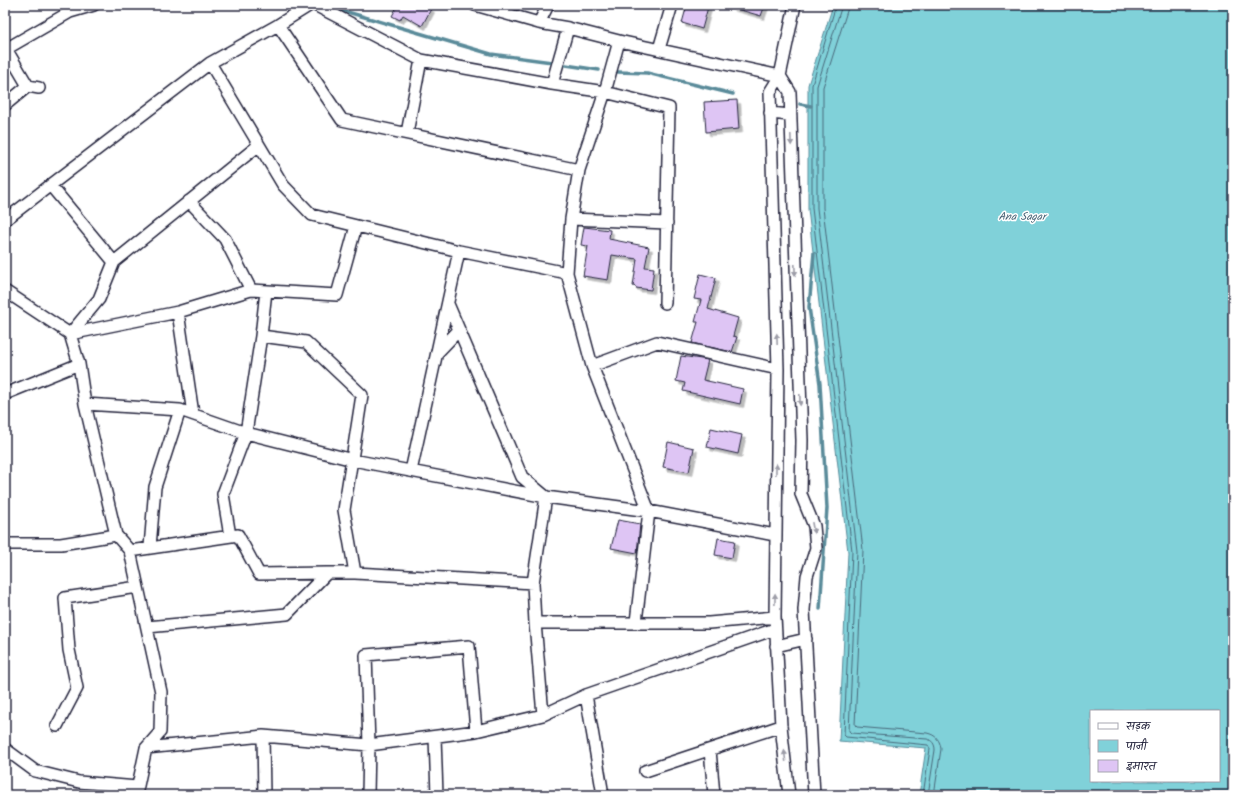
<svg xmlns="http://www.w3.org/2000/svg" width="1238" height="800" viewBox="0 0 1238 800" font-family="Kalam,'Playpen Sans Deva',sans-serif">
<defs>
<filter id="shadow"><feDropShadow dx="3.5" dy="3.5" stdDeviation="0" flood-color="#0004"/></filter>
</defs>
<rect width="100%" height="100%" fill="#fff"/>
<filter id="ink" filterUnits="userSpaceOnUse"><feTurbulence type="fractalNoise" baseFrequency=".025" numOctaves="2"/><feDisplacementMap in="SourceGraphic" scale="8" xChannelSelector="R" yChannelSelector="G"/><feConvolveMatrix kernelMatrix="1 2 1 2 8 2 1 2 1" color-interpolation-filters="sRGB"/></filter>
<g filter="url(#ink)">
<path fill="#80d1d9" stroke="#5a8b9a" fill-rule="evenodd" d="M833,5H1233V795H919L926,748L839,741L848,552L808,209V85ZM1091,711H1219V781H1091Z"/>
<g fill="none" stroke-linecap="round" stroke-linejoin="round">
<path stroke="#48687a" stroke-width="1" d="M836,5L812,85V208L852,551L844,735L846,737L928,745L930,749L923,795
M842,5L817,86V208L857,551L849,731L851,733L927,739C932,740 935,744 935,750L928,795
M848,5L847,11L823,87V208L863,550L855,725L857,727L927,733C936,735 940,740 941,749L934,795"/>
<path stroke="#5a8b9a" stroke-width="3.5" d="M330,5L344,11L491,54L552,62
M566,65L599,70
M618,72L647,73L733,94
M800,104L811,106
M814,253L809,307L820,384L827,508L820,609"/>
</g>
<path fill="#dec5f4" stroke="#22223b" filter="url(#shadow)" d="M398,5H423L431,9L422,26L403,15L400,20L392,16Z
M687,5H700L708,7L702,29L682,23Z
M731,5H765L761,16L730,7Z
M737,100L739,129L706,132L704,102Z
M584,227L610,230L609,239L649,247L645,267L654,268L651,290L636,288V287L633,286L637,259L612,255L608,280L583,276L588,246L581,245Z
M700,274L716,278L708,309L738,318L733,336L737,337L732,352L692,343L698,322H695L701,300L694,299Z
M681,356L708,360L703,380L743,389L740,404L683,391L685,383L676,381Z
M711,428L742,435L738,454L707,447Z
M668,442L694,448L689,472L663,467Z
M618,520L640,524L637,553L611,548Z
M718,538L735,541L732,558L715,555Z"/>
<g fill="none" stroke-linecap="round" stroke-linejoin="round">
<defs>
<path id="minor" d="M315,5L421,60L552,84L605,92L669,108L665,303
M475,5L539,23L568,28L619,41L780,76L790,92L802,440L801,494L814,526L816,548L807,576L804,610L814,795
M539,23L548,5
M278,25L342,120L579,170
M619,41L605,92L579,170L571,219L567,273L592,366L649,511L636,622
M5,47L28,86L5,105
M6,49L70,12L94,5
M659,49L672,5
M210,63L283,185L312,215L459,251L567,273
M552,84L568,28
M28,86L39,88
M770,113L790,115
M407,133L421,60
M51,186L114,262L259,145
M189,201L225,239L251,290
M571,219L667,223
M5,220L210,63L278,25L310,5
M5,291L70,334L79,364L85,404L116,535L130,551L161,692L160,732L146,748L136,795
M448,304L522,477L546,497L533,583L535,623L543,715
M178,312L193,414
M70,334L178,312L251,290L337,295L356,226
M70,334L99,299L114,262
M261,336L306,342L362,395L344,510L355,573
M437,353L459,330
M592,366L657,342L778,369
M5,394L79,364
M85,404L180,410L246,433L353,460L546,497L649,511L775,535
M411,471L459,251
M230,536L223,494L246,433L261,336L266,291
M5,542V544H61L116,535
M150,547L155,487L180,410
M130,551L238,535L259,574L327,573
M535,623H709L775,617
M147,627L287,614L327,573H355L533,583
M776,646L806,639
M586,695L603,795
M57,726L77,688L69,650L65,598L138,587
M263,736L264,795
M435,737L437,795
M146,748L263,736L369,745L476,731L543,715L586,695L775,629
M5,749L35,771L79,782L137,787
M710,750L714,795
M645,771L781,726
M368,795L369,745L366,655L469,646L476,731
M789,795L781,726L775,617L778,369L770,92L780,76L795,5"/>
</defs>
<use href="#minor" stroke="#22223b" stroke-width="14"/>
<use href="#minor" stroke="#fff" stroke-width="11"/>
</g>
<defs><path id="oneway-solid" d="M-6-.8H1V-3.2L6.5 0L1 3.2V.8H-6Z"/></defs>
<g fill="#9c9ca7">
<use href="#oneway-solid" transform="translate(791 140) rotate(88)"/>
<use href="#oneway-solid" transform="translate(795 270) rotate(88)"/>
<use href="#oneway-solid" transform="translate(777 339) rotate(-92)"/>
<use href="#oneway-solid" transform="translate(800 400) rotate(88)"/>
<use href="#oneway-solid" transform="translate(776 469) rotate(-89)"/>
<use href="#oneway-solid" transform="translate(813 528) rotate(79)"/>
<use href="#oneway-solid" transform="translate(775 599) rotate(-89)"/>
<use href="#oneway-solid" transform="translate(785 756) rotate(-97)"/>
</g>
</g>
<g text-anchor="middle" stroke-width="3" stroke-linejoin="round" paint-order="stroke">
<g font-size="11" font-style="italic" fill="#435f72" stroke="#fff">
<text x="1022" y="220">Ana Sagar</text>
</g>
</g>
<rect width="1238" height="800" fill="none" stroke="#fff" stroke-width="20"/>
<rect x="10" y="10" width="1218" height="780" fill="none" stroke="#22223b" stroke-width="1.5" filter="url(#ink)"/>
<rect x="1090" y="710" width="130" height="72" fill="#ffffff" stroke="#a7a7b1"/>
<rect x="1098" y="723" width="20" height="6" fill="#ffffff" stroke="#a7a7b1"/>
<text x="1126" y="730" font-size="12" fill="#22223b">सड़क</text>
<rect x="1098" y="740" width="20" height="12" fill="#80d1d9" stroke="#a7a7b1"/>
<text x="1126" y="750" font-size="12" fill="#22223b">पानी</text>
<rect x="1098" y="760" width="20" height="12" fill="#dec5f4" stroke="#a7a7b1"/>
<text x="1126" y="770" font-size="12" fill="#22223b">इमारत</text>
</svg>
